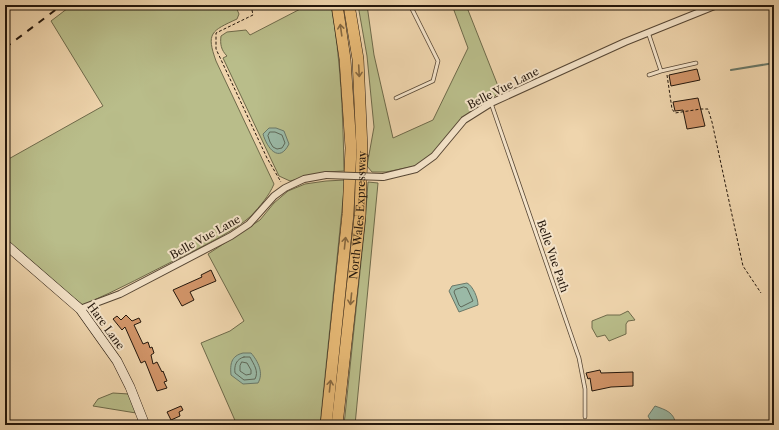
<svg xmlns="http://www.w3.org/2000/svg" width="779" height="430" viewBox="0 0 779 430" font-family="'Libre Caslon Text',serif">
<rect width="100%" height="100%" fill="#efd5ad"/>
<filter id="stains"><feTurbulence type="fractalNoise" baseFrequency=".005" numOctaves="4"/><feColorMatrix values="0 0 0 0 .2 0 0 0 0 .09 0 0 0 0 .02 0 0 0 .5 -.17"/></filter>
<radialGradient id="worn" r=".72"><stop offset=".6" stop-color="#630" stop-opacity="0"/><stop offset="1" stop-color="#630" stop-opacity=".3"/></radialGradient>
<path fill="#b9bd8a" stroke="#6e6a4a" d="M72,5H235L239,14L237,19C211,31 206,33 216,61L274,184C269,196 260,206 251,216C234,231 206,245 185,255C151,272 118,290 83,305L62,289L5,239V161L103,106L51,21Z
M308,5H331C341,60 343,115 344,171L325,172L290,181L279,176L223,58L227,56C221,50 220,44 221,36L227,32L246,30L250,35Z
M358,5H367L374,55L393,138L433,120L468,48L452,5H466L500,91L490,101L462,119L432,154L415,166L386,172H372L367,166L374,127L367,56Z
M345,180L320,425H237L201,343L230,331L244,321L208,254L260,220L274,203L288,191L305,184L326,181Z
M368,182L378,183L355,425H344L365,224Z
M628,311L635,320L628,321L626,324V334L609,341L605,335L597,337L592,328V321L607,315H620Z
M113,393L129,394L136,413L93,406L98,399Z"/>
<path fill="#9ab9a6" stroke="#6a7868" d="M269,128H276L284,131L289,144C279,164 267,148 263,134Z
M467,283C473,286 478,298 478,305L459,312L449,291L452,286Z
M243,353H251C258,361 264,373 258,383L243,384L231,375C230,364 231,356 243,353Z
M655,406C666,410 674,412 676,425H653L648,416Z"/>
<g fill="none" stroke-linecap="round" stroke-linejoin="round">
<path stroke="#5e6858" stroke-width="1" d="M270,132H275L282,135L285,143L282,148L277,149L273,147L270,142L268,136Z
M464,287L467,288L473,301L461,307L459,305L454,292L455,290Z
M244,357H250C254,365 259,371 255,379L244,380L235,373C234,366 236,359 244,357Z
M242,362L247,363L251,370V374L246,375L240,371V366Z"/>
<path stroke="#6a7868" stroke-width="2" d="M731,70L774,63"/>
</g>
<path fill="#d29569" stroke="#23160b" d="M697,69L700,80L671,86L669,75Z
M698,98L705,126L687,129L683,110L675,111L673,102Z
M211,270L216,281L192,291L190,292L194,300L182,306L173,290L202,277L201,275Z
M126,315L132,321L139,318L141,322L134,325L143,344L148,342L150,348L152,347L154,353L151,355L153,364L157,362L162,372L163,371L167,381L164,382L167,388L157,391L145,361L141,363L125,327L122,330L113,319L117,316L121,320Z
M600,370L601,373L633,372V386L611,387L592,391L590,378L588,379L586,373Z
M181,406L183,410L179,412L180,416L171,420L167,412Z"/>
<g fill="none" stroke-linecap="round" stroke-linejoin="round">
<defs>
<path id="lane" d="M648,32L661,71L649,75
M661,71L696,63
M396,98L433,81L438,61L410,5
M491,103L579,358L585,389V417"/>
<path id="street" d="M383,177L416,169L434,156L464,120L491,103L625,42L717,5
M80,309L120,294L231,236L249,224L274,196L285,188L304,179L326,175"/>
<path id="secondary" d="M5,244L80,309L117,361L130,387L145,425"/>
<g id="highway">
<path d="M326,425L348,214L351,148L345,59L337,5"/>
<path id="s1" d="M337,425L360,216L362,149L358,59L349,5"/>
</g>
</defs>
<use href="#lane" stroke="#564634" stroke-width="4.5"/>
<use href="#street" stroke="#564634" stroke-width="8"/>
<use href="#secondary" stroke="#23160b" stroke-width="10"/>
<use href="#highway" stroke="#23160b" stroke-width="12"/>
<path stroke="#23160b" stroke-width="1" stroke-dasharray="3 2" stroke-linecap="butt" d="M251,5L253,15L216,33V49L267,158L281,182
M667,75L672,109L675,113L701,109H708L712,122L743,266L761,293"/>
<use href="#lane" stroke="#f5e4ca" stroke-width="3"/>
<use href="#street" stroke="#f5e4ca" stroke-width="6"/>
<use href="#secondary" stroke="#f5e4ca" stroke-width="9"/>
<use href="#highway" stroke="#e8ba76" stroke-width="11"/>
<path stroke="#23160b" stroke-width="2" stroke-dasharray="7 7" stroke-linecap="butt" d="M5,48L62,5"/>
<defs>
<path id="street-bridge" d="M326,175L383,177"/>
</defs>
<use href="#street-bridge" stroke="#564634" stroke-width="8" stroke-linecap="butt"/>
<use href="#street-bridge" stroke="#f5e4ca" stroke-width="6"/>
</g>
<defs><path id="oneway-shaft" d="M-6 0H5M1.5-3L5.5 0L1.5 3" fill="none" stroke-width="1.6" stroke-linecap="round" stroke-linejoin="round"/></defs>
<g stroke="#866840">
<use href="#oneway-shaft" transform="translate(341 30) rotate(-98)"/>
<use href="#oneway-shaft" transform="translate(359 71) rotate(87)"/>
<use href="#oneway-shaft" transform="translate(345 243) rotate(-84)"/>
<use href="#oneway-shaft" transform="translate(351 299) rotate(96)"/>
<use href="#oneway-shaft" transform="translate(330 386) rotate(-84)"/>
</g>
<g text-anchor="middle" stroke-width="4" stroke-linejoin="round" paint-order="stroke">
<g font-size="11" fill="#23160b" stroke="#f5e4ca">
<text transform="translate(503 88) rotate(-27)" y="4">Belle Vue Lane</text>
<text dy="4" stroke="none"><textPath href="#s1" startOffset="211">North Wales Expressway</textPath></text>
<text transform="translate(205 237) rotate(-29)" y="4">Belle Vue Lane</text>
<text transform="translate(553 256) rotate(71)" y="4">Belle Vue Path</text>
<text transform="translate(106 326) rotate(54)" y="4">Hare Lane</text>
</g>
</g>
<rect width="779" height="430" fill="none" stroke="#efd5ad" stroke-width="20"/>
<rect x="6" y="6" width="767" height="418" fill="none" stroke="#23160b" stroke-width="2"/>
<rect x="10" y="10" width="759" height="410" fill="none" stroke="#23160b"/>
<rect width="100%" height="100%" filter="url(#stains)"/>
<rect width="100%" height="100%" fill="url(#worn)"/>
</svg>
